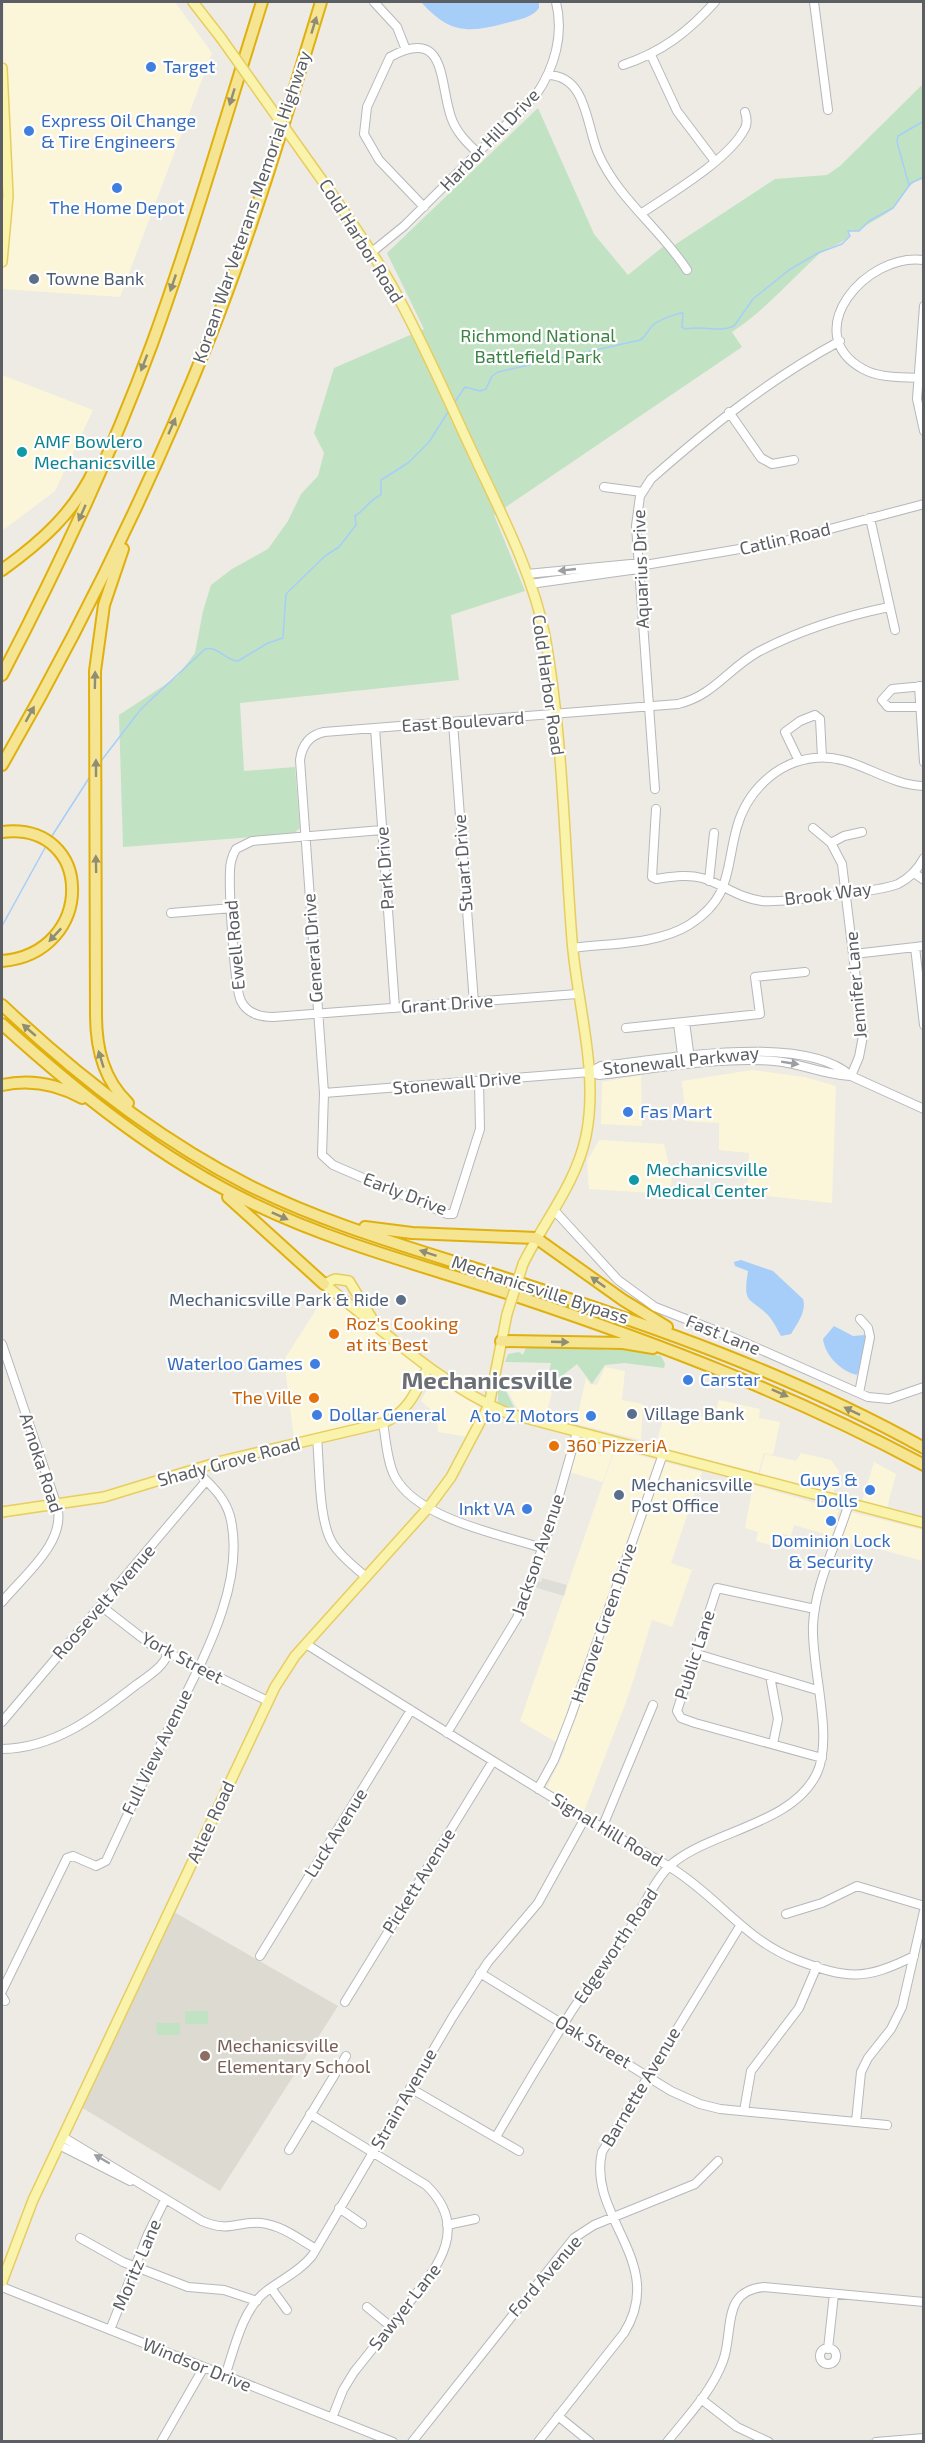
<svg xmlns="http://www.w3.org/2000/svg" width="925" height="2443" viewBox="0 0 925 2443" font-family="'Exo 2',sans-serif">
<rect width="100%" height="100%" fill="#edebe3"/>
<path fill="#fbf6d9" d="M4,2H175L212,53L120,297L3,289Z
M2,375L93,410L55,491L2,531Z
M752,1070L804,1077L836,1086L832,1203L747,1194L749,1153L719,1150V1123L686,1121L682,1081Z
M641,1075L642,1126L601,1124L602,1082Z
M599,1140L664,1144L672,1179L669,1194L589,1189L587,1161Z
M328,1291L424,1366L401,1408L377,1422L294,1439L284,1360Z
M605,1367L625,1371L622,1400L643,1404L641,1440L576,1424L586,1378L590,1384L597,1385Z
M434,1376L481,1408V1412L468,1437L438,1432L436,1414L421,1401Z
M502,1378L552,1392L545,1418L519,1412L505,1386L500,1384Z
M719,1400L760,1409L759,1418L780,1422L773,1455L764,1453L758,1474L655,1447L667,1406L713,1420Z
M579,1441L614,1449L603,1482L569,1472Z
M615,1449L702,1472L671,1563L692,1570L672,1627L652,1620L629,1694L583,1814L549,1792L547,1787L566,1748L520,1721Z
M801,1453L831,1460L839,1471L833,1494L759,1475L765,1454L796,1461Z
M874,1462L896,1474L887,1508L862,1501Z
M753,1485L839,1510L832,1536L794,1525L791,1536L779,1533L774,1546L756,1541L758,1532L745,1528Z
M851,1512L923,1530V1561L864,1545V1541L862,1547L842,1540Z"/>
<path fill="#deddd7" d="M542,1578L567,1585L564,1596L534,1587L536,1581L541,1582Z"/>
<path fill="#dcdad1" d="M174,1912L338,2006L220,2191L81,2107Z"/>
<path fill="#c1e3c3" d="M923,84L922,179C908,182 903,197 894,207C885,217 869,221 859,231H848L850,236C839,246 827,247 819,254C791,280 764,311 732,332L742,347L494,515L525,591L451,615L459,680L240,703L244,771L295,767L300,828L293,834L123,847L119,715L177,677L195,653L203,611L211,585L232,569L268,549L288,521L301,494L318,476L324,453L314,433L334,368L424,329L387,253L538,108L594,234L628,275L665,245L673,246L775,179L827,175L840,166Z
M527,1345L595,1346L605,1350L630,1349L661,1356L665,1364L664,1368L624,1363L605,1365L592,1384L577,1364L562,1376L555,1387L550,1389L547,1383L551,1363L505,1362L508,1354L519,1352L523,1355Z
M498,1386L505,1389L516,1411L498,1404Z
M185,2011H208V2024H185Z
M156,2023H180V2035H157Z"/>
<path fill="#a6cef9" d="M421,2H539V8C533,17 521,19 510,22C469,33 451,35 421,2Z
M741,1260L773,1271L803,1299C807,1311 797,1324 791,1334L781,1336C777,1329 774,1322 768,1315C748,1296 743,1304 748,1271L735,1266L734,1262Z
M834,1326L853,1336L865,1335V1349L857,1375C840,1371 825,1355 823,1339Z"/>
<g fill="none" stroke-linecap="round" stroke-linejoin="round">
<path stroke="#a6cef9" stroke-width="1.5" d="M909,185L897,142L898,136L924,121
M454,403L465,387L480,391L486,389L492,376L498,372L640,340C647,336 647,331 652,326C656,321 677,313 683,313L682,327L685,329C703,325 719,333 734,326L753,299L789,270L818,253L842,244L850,236L848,231H859L869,221L893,208L911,183L924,177
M101,761L141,709L205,649C218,646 225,660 238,661L268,643L283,638L286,594L325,556L339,547L356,525L355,516C366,509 369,500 381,495V480L408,463L429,442L448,412
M50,839L91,775
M2,926L46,846"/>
<defs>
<path id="minor" d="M374,2L397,27L406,50
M814,2L828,110
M651,55L677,111L714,160
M623,65C662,52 688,32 715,2
M548,75C587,76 586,125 598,153C618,199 661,229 687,270
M424,207L379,160L364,134L367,107L390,57C447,26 439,82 451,117C456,132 467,143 479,154
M642,213C670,194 728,160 744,130C748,124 747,118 745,112
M372,252L404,226L536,95C555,67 564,34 556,2
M924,306L917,399L924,431
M918,378C900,377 879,378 863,369C798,333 866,252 924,260
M729,412L761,458L772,464L794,460
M604,487L642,492
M870,518L895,630
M527,574L641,563
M530,584L638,569L645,565L781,542L924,504
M919,686L924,762
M920,707H888L882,700L892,689L924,686
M453,723L474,1003
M375,728L395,1008
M799,761L785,732L800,721L815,715L820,719L822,757
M655,789L636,526L640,496L651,479C711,426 770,379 840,341
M656,809L652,877L656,879C671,877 687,874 702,878C723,884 738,898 762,901C780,903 882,891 898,884C910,878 918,869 924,858
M813,828L831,843L842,864L863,1036L859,1057L851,1076
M382,830L252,841L236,849C232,856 230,863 230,871C229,891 234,987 241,1001C247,1013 260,1017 273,1017L577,994
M831,843L844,836L862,832
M914,873L924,880
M709,881L714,833
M171,913L232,908
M915,947L924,1025
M573,948C610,943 656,945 689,925C733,897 725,869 737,827C747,791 777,762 814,758C854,753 884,785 924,786
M854,954L924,946
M685,1022L690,1059
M678,1023L683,1063
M626,1028L760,1014L755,977L805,972
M590,1072L599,1075C655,1069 719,1056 774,1061C800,1063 825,1075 851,1076
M479,1081L480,1129L453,1214H447L333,1165L322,1155L324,1093L300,760C302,745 310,735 324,732L678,704C713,696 729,668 758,652C798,631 845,616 889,607
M324,1093L590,1072L601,1066C662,1060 803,1032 851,1076L924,1109
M554,1210L618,1280L655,1307L732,1337L868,1397L889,1399L924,1387
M2,1344L57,1506C67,1542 23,1576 2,1602
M859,1393L870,1337L868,1328L860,1319
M383,1423C386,1440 387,1462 395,1477C418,1519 499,1534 542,1548
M317,1439C320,1467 318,1521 333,1544C341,1557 355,1567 366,1577
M101,1606L150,1644L268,1701
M815,1609L717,1588L677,1711L681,1718L695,1723L822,1758
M306,1644C403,1706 501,1766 599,1826C623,1841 649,1854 673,1869C719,1898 745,1940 797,1960C847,1979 865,1981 914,1956
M697,1654L817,1690
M770,1676L778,1719L773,1744
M2,1722L206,1481
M447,1733L517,1618L551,1524L577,1432
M2,1749C55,1748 95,1717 136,1685C147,1677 164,1667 168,1653
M538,1789L554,1760L571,1716L663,1454
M602,1828L653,1705
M786,1914L822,1903L857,1886L924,1906
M260,1956L411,1710
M480,1973L671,2091L700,2104L720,2109L887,2125
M2,1991L67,1858L73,1856L96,1866L106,1861C126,1818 146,1775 167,1732C196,1671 248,1587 230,1516C224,1495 209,1484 195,1469
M2,1996L5,2001
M345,2002L493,1761
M410,2088L519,2151
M744,2111L751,2071L799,2008L817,1966
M310,2114L426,2185C473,2230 434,2271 404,2309C387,2330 371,2351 354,2372L343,2390L332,2418
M856,2122L861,2072L868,2058L891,2029L902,2007L924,1911
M63,2137L202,2221C230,2233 236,2221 261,2223C281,2225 299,2239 316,2249
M496,2137C519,2097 543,2057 568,2017C585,1989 608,1963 626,1935C640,1915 654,1878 673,1863C714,1830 793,1824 817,1773C834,1737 811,1667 813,1625C815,1584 837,1543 849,1503
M59,2145L130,2181
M289,2150L346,2056
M339,2208L362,2224
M447,2225L475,2219
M80,2238L123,2262L188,2287L224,2290L257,2301
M2,2287L393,2442
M271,2288L287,2310
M367,2307L390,2326
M110,2330L148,2234L165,2200
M820 2356a8 8 0 1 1 16 0a8 8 0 1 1-16 0Z
M828,2349L834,2294
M225,2376C234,2350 242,2311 264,2293C280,2280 298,2273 312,2256L452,2018L488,1962L538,1903L585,1818
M701,2399L737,2427L769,2442
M558,2416L590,2442
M161,2442L204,2367
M412,2442L574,2238L594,2225L695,2184L718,2161
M538,2442L624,2333C668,2263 587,2217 602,2152L740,1926
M667,2442C687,2417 712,2391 723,2361C730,2343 727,2318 736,2302C742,2292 753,2288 764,2287L924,2302
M876,2442L924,2438"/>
<path id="major" d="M193,2L221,38
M2,68L8,196L2,262
M302,152C333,196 365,239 392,286C424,343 450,405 478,464C504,519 533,576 545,636C563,736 564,840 572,940C577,1005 599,1071 586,1136C576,1184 544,1221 523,1264
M376,1325L349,1281L335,1279L324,1284C383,1330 438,1383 507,1413L924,1523
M2,1512L104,1497L222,1461L383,1423C408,1413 417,1390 428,1367
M2,2282L33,2200L275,1687L295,1656L428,1508L451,1477L489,1405L507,1314"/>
<path id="highway" d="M123,549L104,605L95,671L96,1015C96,1048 103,1079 128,1103
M2,570C41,542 74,513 95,468
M2,675C58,568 110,458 152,344C193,231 226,116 262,2
M2,765C81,628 151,484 210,337C253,228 287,114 321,2
M2,832C95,821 96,953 2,961
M2,1005C75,1074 158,1139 248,1185C331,1227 423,1251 511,1280C653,1326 793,1375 924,1448
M2,1024C78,1093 160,1159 254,1204C339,1245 432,1268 522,1298C662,1345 793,1395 924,1465
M2,1085C30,1079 57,1084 82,1098
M228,1197L324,1284
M365,1227L412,1233L536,1238L623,1300L667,1327
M501,1341L623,1343L653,1348"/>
</defs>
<use href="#minor" stroke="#b5b8bc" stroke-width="10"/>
<use href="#major" stroke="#e7cd61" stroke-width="12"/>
<use href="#highway" stroke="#e0b00f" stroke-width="14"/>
<use href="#minor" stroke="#fff" stroke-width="8"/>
<use href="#major" stroke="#f9f3ab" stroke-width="9"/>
<use href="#highway" stroke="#f5e491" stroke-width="10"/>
<defs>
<path id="major-bridge" d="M221,38L302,152
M507,1314L523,1264"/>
</defs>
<use href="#major-bridge" stroke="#e7cd61" stroke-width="12" stroke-linecap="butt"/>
<use href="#major-bridge" stroke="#f9f3ab" stroke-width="9"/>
</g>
<defs><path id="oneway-solid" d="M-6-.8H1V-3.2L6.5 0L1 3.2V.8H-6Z" transform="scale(1.5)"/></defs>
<g fill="#918d72">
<use href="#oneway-solid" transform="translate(314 25) rotate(-73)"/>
<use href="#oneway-solid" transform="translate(232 97) rotate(107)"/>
<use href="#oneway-solid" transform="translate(173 283) rotate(109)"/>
<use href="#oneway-solid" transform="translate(144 363) rotate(111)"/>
<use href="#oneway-solid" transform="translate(172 426) rotate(-66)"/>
<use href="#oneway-solid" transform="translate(82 513) rotate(114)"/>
<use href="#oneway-solid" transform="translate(95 680) rotate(-89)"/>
<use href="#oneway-solid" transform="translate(30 714) rotate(-61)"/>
<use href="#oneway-solid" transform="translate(96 768) rotate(-90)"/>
<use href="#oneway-solid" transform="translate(96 864) rotate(-91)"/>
<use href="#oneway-solid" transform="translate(55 935) rotate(133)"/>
<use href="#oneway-solid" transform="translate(29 1030) rotate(-139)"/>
<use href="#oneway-solid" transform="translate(101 1059) rotate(-107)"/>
<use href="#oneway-solid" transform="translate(280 1216) rotate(24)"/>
<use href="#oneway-solid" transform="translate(428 1253) rotate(-162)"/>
<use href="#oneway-solid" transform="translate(598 1282) rotate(-144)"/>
<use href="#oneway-solid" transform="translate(560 1342) rotate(2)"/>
<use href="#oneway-solid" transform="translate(780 1393) rotate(24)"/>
<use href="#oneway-solid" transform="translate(852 1411) rotate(-154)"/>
</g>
<g fill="#9d9ea1">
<use href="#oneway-solid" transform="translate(567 570) rotate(174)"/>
<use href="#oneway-solid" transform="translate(790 1063) rotate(9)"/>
<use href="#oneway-solid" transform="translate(102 2159) rotate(-150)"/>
</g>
<g fill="#3f7fe0" stroke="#fff" stroke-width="2">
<circle cx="151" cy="67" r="6"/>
<circle cx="29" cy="131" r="6"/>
<circle cx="117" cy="188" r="6"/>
<circle cx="628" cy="1112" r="6"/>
<circle cx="315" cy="1364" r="6"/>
<circle cx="688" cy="1380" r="6"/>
<circle cx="317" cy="1415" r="6"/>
<circle cx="591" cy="1416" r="6"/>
<circle cx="870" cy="1490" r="6"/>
<circle cx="527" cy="1509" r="6"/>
<circle cx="831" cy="1521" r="6"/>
</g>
<g fill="#5c6f8a" stroke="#fff" stroke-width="2">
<circle cx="34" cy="279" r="6"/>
<circle cx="401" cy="1300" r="6"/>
<circle cx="632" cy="1414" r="6"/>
<circle cx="619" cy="1495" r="6"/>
</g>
<g fill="#0f9aa8" stroke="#fff" stroke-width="2">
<circle cx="22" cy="452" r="6"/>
<circle cx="634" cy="1180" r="6"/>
</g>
<g fill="#e8710a" stroke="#fff" stroke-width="2">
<circle cx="334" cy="1334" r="6"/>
<circle cx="314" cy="1398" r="6"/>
<circle cx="554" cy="1446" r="6"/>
</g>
<circle fill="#8d6e63" stroke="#fff" stroke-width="2" cx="205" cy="2056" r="6"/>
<g text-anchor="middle" stroke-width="4.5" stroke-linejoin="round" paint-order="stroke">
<g font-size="18" fill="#366cbe" stroke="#fff" text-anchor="start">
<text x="163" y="73">Target</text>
<text x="41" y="127">Express Oil Change<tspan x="41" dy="21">&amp; Tire Engineers</tspan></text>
<text x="117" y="214" text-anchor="middle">The Home Depot</text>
<text x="640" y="1118">Fas Mart</text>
<text x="303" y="1370" text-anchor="end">Waterloo Games</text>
<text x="700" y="1386">Carstar</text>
<text x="329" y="1421">Dollar General</text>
<text x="579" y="1422" text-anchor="end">A to Z Motors</text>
<text x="858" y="1486" text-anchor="end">Guys &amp;<tspan x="858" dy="21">Dolls</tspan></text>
<text x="515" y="1515" text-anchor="end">Inkt VA</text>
<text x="831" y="1547" text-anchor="middle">Dominion Lock<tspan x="831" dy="21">&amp; Security</tspan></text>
</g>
<g font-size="18" fill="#5b5e62" stroke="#fff">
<text transform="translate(490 140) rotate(-46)" y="6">Harbor Hill Drive</text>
<text transform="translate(252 207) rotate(-71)" y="6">Korean War Veterans Memorial Highway</text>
<text transform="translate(361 241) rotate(58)" y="6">Cold Harbor Road</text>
<text transform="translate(785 539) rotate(-13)" y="6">Catlin Road</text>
<text transform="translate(641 569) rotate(-92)" y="6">Aquarius Drive</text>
<text transform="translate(548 685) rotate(82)" y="6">Cold Harbor Road</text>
<text transform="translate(463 722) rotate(-4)" y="6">East Boulevard</text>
<text transform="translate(463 863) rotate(-94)" y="6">Stuart Drive</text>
<text transform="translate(385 868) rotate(-94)" y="6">Park Drive</text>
<text transform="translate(828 894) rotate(-7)" y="6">Brook Way</text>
<text transform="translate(235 945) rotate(-95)" y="6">Ewell Road</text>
<text transform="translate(313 948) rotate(-94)" y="6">General Drive</text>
<text transform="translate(856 985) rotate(-95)" y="6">Jennifer Lane</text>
<text transform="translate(447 1004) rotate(-4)" y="6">Grant Drive</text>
<text transform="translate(681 1061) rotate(-6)" y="6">Stonewall Parkway</text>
<text transform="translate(457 1083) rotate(-5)" y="6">Stonewall Drive</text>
<text transform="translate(405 1194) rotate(21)" y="6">Early Drive</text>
<text transform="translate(540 1290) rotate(18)" y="6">Mechanicsville Bypass</text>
<text transform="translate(723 1335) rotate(22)" y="6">Fast Lane</text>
<text transform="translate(229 1462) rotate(-15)" y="6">Shady Grove Road</text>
<text transform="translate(41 1463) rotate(72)" y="6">Arnoka Road</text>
<text transform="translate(538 1555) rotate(-71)" y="6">Jackson Avenue</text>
<text transform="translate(104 1602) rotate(-49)" y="6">Roosevelt Avenue</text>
<text transform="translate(604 1623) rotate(-71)" y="6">Hanover Green Drive</text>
<text transform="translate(695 1655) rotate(-72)" y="6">Public Lane</text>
<text transform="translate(182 1658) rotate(28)" y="6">York Street</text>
<text transform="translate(157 1752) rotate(-64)" y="6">Full View Avenue</text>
<text transform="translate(211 1822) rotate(-65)" y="6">Atlee Road</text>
<text transform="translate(607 1830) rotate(31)" y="6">Signal Hill Road</text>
<text transform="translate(336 1833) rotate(-58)" y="6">Luck Avenue</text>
<text transform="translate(419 1881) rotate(-58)" y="6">Pickett Avenue</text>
<text transform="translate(616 1946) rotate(-56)" y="6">Edgeworth Road</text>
<text transform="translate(593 2042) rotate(31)" y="6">Oak Street</text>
<text transform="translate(641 2087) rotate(-59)" y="6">Barnette Avenue</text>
<text transform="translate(404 2099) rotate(-60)" y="6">Strain Avenue</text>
<text transform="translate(137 2265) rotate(-67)" y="6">Moritz Lane</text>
<text transform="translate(545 2276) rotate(-49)" y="6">Ford Avenue</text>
<text transform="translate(405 2307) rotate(-52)" y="6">Sawyer Lane</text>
<text transform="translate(197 2365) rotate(22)" y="6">Windsor Drive</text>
</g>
<g font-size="18" fill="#4e5e75" stroke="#fff" text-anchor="start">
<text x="46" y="285">Towne Bank</text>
<text x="389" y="1306" text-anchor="end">Mechanicsville Park &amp; Ride</text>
<text x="644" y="1420">Village Bank</text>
<text x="631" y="1491">Mechanicsville<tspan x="631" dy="21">Post Office</tspan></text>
</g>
<g font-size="18" fill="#3b8244" stroke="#fff">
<text x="538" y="342">Richmond National<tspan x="538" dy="21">Battlefield Park</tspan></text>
</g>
<g font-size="18" fill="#0d838f" stroke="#fff" text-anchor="start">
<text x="34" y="448">AMF Bowlero<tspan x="34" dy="21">Mechanicsville</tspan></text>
<text x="646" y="1176">Mechanicsville<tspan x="646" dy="21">Medical Center</tspan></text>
</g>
<g font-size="18" fill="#c56008" stroke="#fff" text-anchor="start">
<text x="346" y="1330">Roz's Cooking<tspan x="346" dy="21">at its Best</tspan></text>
<text x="302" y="1404" text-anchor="end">The Ville</text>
<text x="566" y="1452">360 PizzeriA</text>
</g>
<g font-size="18" fill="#785e54" stroke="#fff" text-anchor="start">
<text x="217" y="2052">Mechanicsville<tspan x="217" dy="21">Elementary School</tspan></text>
</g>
<g font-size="24" font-weight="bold" fill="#6c7074" stroke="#fff">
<text x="487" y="1389">Mechanicsville</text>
</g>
</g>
<rect width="925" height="2443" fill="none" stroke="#5b5e62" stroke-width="6"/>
</svg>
